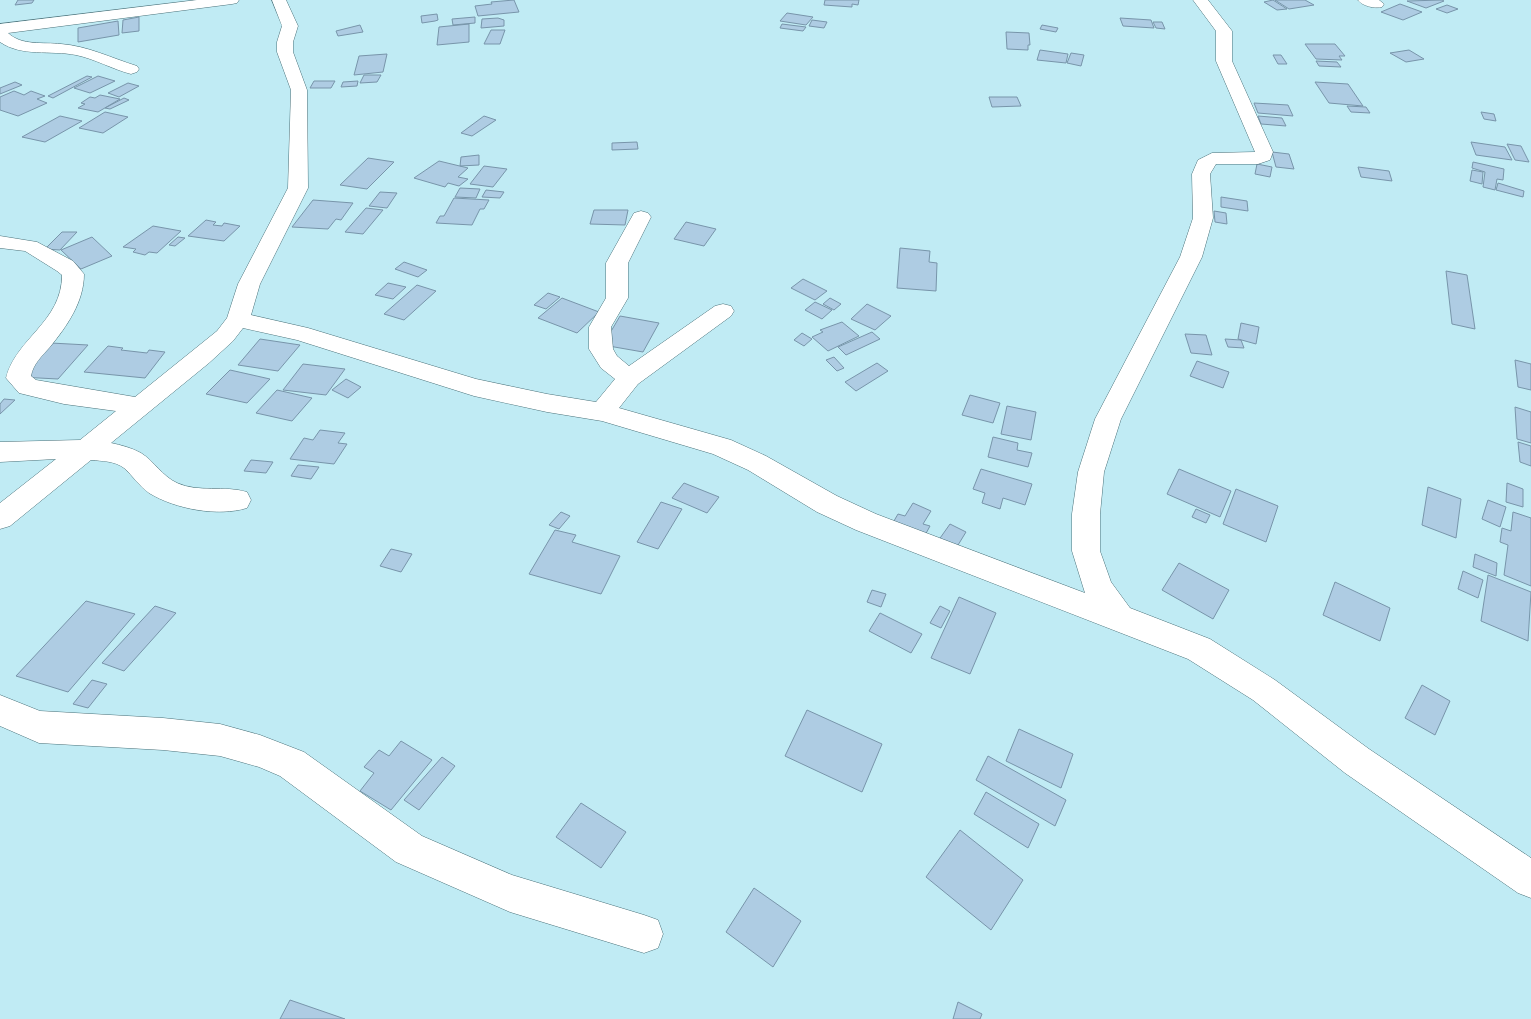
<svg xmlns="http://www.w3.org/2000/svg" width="1531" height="1019" viewBox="0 0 1531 1019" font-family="Overpass,sans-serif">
<rect width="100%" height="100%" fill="#c0ebf4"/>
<path fill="#aecce3" stroke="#7895aa" d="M18,0H34L32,3L15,5Z
M514,0L519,12L478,16L475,6L492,4L491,2Z
M825,0H859L858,5L852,4V7L824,5Z
M1273,0L1287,9L1277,10L1264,2Z
M1275,0H1305L1314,5L1289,9Z
M1442,0L1444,1L1426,8L1407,1Z
M1400,4L1422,12L1403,20L1381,12Z
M1447,5L1458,9L1447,13L1436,9Z
M787,13L813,17L806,25L780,21Z
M437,14L438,20L435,21L422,23L421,16Z
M139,17V31L122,33L123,20Z
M475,17V23L453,25L452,19Z
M498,18L504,20V26L481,28L482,19Z
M1120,18L1151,20L1154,28L1123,26Z
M812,20L827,22L824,28L809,26Z
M118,21L119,35L78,42V28Z
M1153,22H1162L1165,29L1156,28Z
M469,24V42L437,45L439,27Z
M782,24L806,27L803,31L780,28Z
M360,25L363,32L338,36L336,31Z
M1042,25L1058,28L1056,32L1040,29Z
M491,30H505L500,44H484Z
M1006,32L1029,33L1030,45H1028V50L1007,49Z
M1305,44H1335L1345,56H1339L1342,60L1316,59Z
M1040,50L1068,54L1066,63L1037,60Z
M1409,50L1424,59L1406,62L1390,53Z
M1071,53L1084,55L1081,66L1067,63Z
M387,54L383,72L354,75L359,56Z
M1273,55H1281L1287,64H1278Z
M1316,61L1337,62L1341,67L1319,66Z
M364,75H381L377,82L360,83Z
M87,76L92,77L53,98L48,96Z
M98,76L115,81L90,93L74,88Z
M314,81H335L331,88H310Z
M358,81L357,86L341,87L343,82Z
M15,82L22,85L0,94V88Z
M1315,82L1348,84L1363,106L1329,103Z
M128,83L139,86L119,97L108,93Z
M14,91L24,95L31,91L45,96L37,99L47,103L18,116L0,110V97Z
M100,95L120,99L98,112L78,108L85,104L81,103L90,97L95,98Z
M989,97H1017L1021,106L992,107Z
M124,98L129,100L110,109L105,108Z
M1254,103L1288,105L1293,116L1258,113Z
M1347,106L1366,107L1370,113L1351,112Z
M105,112L128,117L103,133L79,128Z
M1481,112L1494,114L1496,121L1484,119Z
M60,116L82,121L45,142L22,137Z
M484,116L496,120L472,136L461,133Z
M1258,116L1282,118L1286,126L1261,124Z
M637,142L638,149L612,150V143Z
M1471,142L1505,147L1512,160L1476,155Z
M1507,144L1521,146L1529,162L1515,160Z
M1272,152L1289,154L1294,169L1276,167Z
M479,155V165L460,166L461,157Z
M368,158L394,162L367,189L340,185Z
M439,161L468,168L458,177L468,179L459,186L448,183L445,187L414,178Z
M1473,162L1504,169L1503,180L1497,179L1495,190L1483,187L1485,172L1472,168Z
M1257,164L1272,167L1270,177L1255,174Z
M484,166L507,169L493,187L470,184Z
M1358,167L1389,171L1392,181L1361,177Z
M1472,170L1483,172L1482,184L1470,181Z
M1498,183L1524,191L1523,197L1496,190Z
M460,188L480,189L476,198L455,197Z
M486,190L504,192L500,198L482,197Z
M380,192L397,193L387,208L369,206Z
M1221,197L1247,201L1248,211L1221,207Z
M454,198L489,200L484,209H480L472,225L436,223L440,216H444Z
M313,200L353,203L341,220L336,219L328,229L292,227Z
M366,208L383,210L363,234L345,232Z
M594,210H628L625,225L590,224Z
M1214,211L1226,213L1227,224L1215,222Z
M206,220L216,222L213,225L222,226L224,223L240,226L224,241L188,236Z
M686,222L716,229L704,246L674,239Z
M153,226L181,231L157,253L149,252L145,255L133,252L136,249L123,247Z
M62,232H77L60,250L45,249Z
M92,237L112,256L81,269L61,250Z
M178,237L185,238L175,246L169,245Z
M900,248L930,251L929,262L937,263L936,291L897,288Z
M404,262L427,270L418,277L395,269Z
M1446,271L1467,275L1475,329L1452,324Z
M803,279L827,291L815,300L791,288Z
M388,283L406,287L393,299L375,295Z
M417,285L436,291L404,320L384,314Z
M548,293L560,297L546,309L534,305Z
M562,298L599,312L577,333L538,318Z
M830,298L841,304L834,310L823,304Z
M815,302L832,310L822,319L805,310Z
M867,304L891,316L875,330L851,319Z
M620,316L659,323L643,352L603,345Z
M842,322L859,336L828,351L812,337L823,332L820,330Z
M1241,323L1259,327L1256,344L1238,339Z
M872,332L880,339L846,355L838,347Z
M802,333L812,339L804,346L794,340Z
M1185,334L1206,335L1212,355L1191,353Z
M260,339L300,345L278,371L238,365Z
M1225,339L1241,340L1244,348L1228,347Z
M51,343L88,345L58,379L20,377Z
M108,346L123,348L121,350L147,353L149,350L165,352L145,378L84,372Z
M834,357L844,368L837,371L826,360Z
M1515,360L1531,364V390L1518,387Z
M1197,361L1229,372L1223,388L1190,376Z
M877,363L888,371L856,391L845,382Z
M303,364L345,369L326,395L283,390Z
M230,370L270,379L247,403L206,394Z
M346,379L361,387L348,398L332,390Z
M277,390L312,398L292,421L256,413Z
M970,395L1000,403L993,423L962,415Z
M4,399L15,400L0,414V404Z
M1007,406L1036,412L1031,440L1001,434Z
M1515,407L1531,412V443L1517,439Z
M320,430L345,433L338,443L347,444L334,464L290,459L304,438L313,440Z
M993,437L1018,443L1017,450L1032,453L1028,467L988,457Z
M1518,442L1531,446V466L1520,462Z
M251,460L273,462L266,473L244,471Z
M298,465L319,467L311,479L291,476Z
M981,469L1032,484L1025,505L1003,498L1000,509L982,503L985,493L973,489Z
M1179,469L1231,491L1220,517L1167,494Z
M684,483L719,497L707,513L672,498Z
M1507,483L1523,489V507L1506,502Z
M1428,487L1461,499L1456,538L1422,525Z
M1236,489L1278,506L1266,542L1223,524Z
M1488,500L1506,507L1500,527L1482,519Z
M661,502L682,509L658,549L637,542Z
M913,503L931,511L923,524L930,526L923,539L891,526L898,514L905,516Z
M1196,509L1210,515L1206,523L1192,517Z
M561,512L570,516L559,529L549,525Z
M1513,512L1531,518V586L1504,575L1508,545L1500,542L1502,528L1511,531Z
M950,524L966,532L955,550L938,541Z
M555,530L576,535L572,542L620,556L601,594L529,574Z
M391,549L412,554L401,572L380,566Z
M1475,554L1497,563L1496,576L1473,567Z
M1179,563L1229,590L1213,619L1162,590Z
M1463,571L1483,580L1478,598L1458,589Z
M1488,575L1531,592L1528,641L1481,621Z
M1335,582L1390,608L1380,641L1323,615Z
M872,590L886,594L881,607L867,602Z
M959,597L996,613L970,674L931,658Z
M86,601L135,614L68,692L16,676Z
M155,606L176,613L124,671L102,663Z
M940,606L950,611L941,628L930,623Z
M880,613L922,634L911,653L869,631Z
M92,680L107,684L88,708L73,704Z
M1422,685L1450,701L1435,735L1405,718Z
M807,710L882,744L862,792L785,756Z
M1019,729L1073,754L1061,788L1006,761Z
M401,741L432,760L391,810L360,791L374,773L364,767L379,750L389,756Z
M988,756L1066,800L1055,826L976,780Z
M442,757L455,766L419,810L404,800Z
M986,792L1039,824L1028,848L974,814Z
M581,803L626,832L601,868L556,837Z
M960,830L1023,880L991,930L926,877Z
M754,888L801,921L773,967L726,932Z
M290,1000L345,1019H280Z
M958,1002L982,1014L980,1019H953Z"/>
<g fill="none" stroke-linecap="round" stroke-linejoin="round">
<defs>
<path id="minor" d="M197,0H239L237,3L232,4L8,33C22,46 43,42 61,44C88,46 111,58 137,66L139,69L137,72L131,74C112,69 95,59 76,55C50,50 22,57 0,42V24Z
M272,0H286L298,26L293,42V52L307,90L308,188L260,284L251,315L308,328L476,379L547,394L596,402L615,379L601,368L589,349V327L606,298V263L634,213L641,211L648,213L651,217L628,263V298L611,327L613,349L617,356L629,366L715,306L723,304L731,306L734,311L731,316L638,384L619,408L731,440L766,456L837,496L876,514L1085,593L1072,551V514L1078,472L1095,419L1180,257L1193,218L1192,174L1198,160L1212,153L1255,152L1216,61V31L1193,0H1208L1232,31V61L1273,152L1270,160L1258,164H1216L1210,174L1213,218L1202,257L1121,419L1104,472L1100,514V551L1111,582L1130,608L1210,639L1275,680L1369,749L1531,858V898L1518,893L1345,773L1253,700L1188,659L856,530L817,512L748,470L713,454L602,421L547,412L474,396L297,340L243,328L233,341L209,363L111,443C121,445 132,448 141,453C154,461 162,476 177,483C199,493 224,485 247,492L251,500L247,508C218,517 175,509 149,493C139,486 133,476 124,468C115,461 102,461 91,460L10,526L0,529V503L56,459L0,462V442L80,440L116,411L64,404L19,393L6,378C16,338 62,322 62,275L57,271L25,251L0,248V236L37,242L73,261L84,274C84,302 67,326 50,347C42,356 33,364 31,376L36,380L135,397L217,331L227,318L238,284L288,188L291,90L277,52V42L282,26Z
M1358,0H1379L1384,4L1382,7C1375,9 1362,6 1358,0Z
M0,695L40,711L163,718L220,724L260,735L304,752L422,836L512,875L644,915L658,920L663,934L658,948L644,953L510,912L396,862L280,776L259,767L220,756L163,750L39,743L0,726Z"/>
</defs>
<use href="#minor" stroke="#4b727a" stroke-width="1"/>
<use href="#minor" fill="#fff" fill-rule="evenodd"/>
</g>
</svg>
